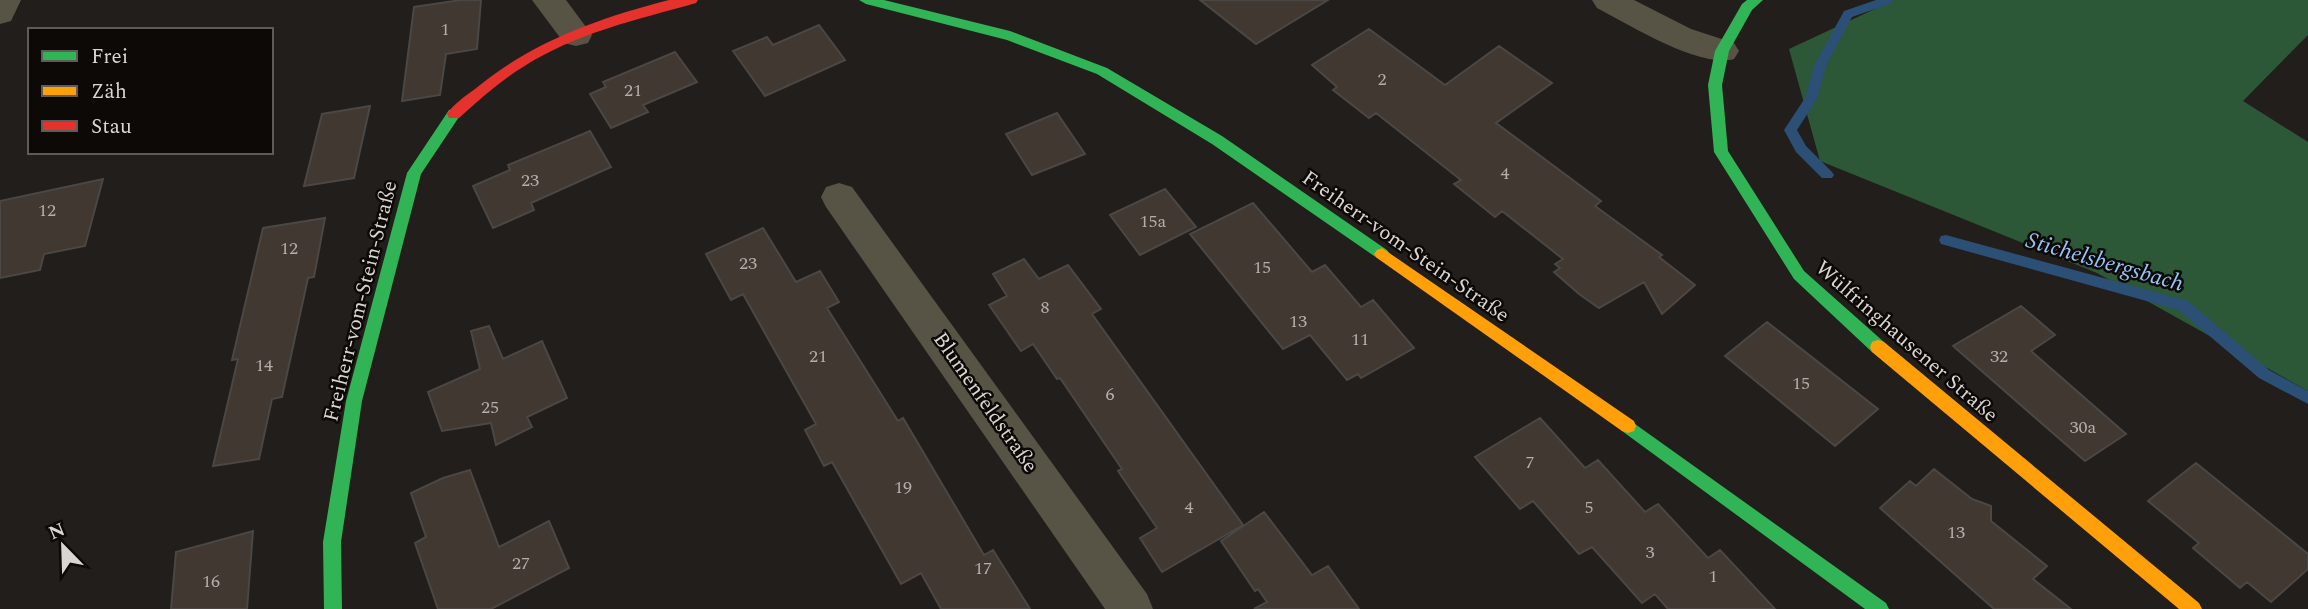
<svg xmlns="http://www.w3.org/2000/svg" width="2308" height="609" viewBox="0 0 2308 609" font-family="Spectral,serif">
<rect width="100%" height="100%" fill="#221e1b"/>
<path fill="#2c5837" d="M1894,0H2308V35L2243,101L2308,142V391L2097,273L1820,161L1789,49Z"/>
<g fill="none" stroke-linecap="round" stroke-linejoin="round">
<path fill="#2b4f75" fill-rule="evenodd" d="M1876,0H1894L1892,3L1852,17L1826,66L1817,99L1797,130L1806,146L1832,172L1834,175L1832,178H1822L1796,152L1784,130L1805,98L1814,66L1844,11Z
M1946,235L2188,301L2269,370L2308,391V404L2259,378L2179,310L1941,244L1939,240L1941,236Z"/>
</g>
<path fill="#403831" stroke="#4a4744" stroke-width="2" d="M461,0H481L477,49L446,54L440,95L402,101L414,7Z
M1200,0H1328L1256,44Z
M819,25L845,60L765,96L733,51L767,37L773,45Z
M1369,29L1445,85L1499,46L1552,83L1496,123L1601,201L1595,206L1662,255L1659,257L1695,285L1662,314L1644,282L1599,308L1579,294L1554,272L1560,268L1555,264L1563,259L1502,211L1495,217L1454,184L1461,180L1376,113L1369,118L1333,90L1337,87L1312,65Z
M675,52L697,82L643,105L648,112L611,128L590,94L606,87L603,82Z
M370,106L354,178L304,186L322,114Z
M1057,113L1085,154L1032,175L1006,134Z
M590,131L611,167L531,203L534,210L493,228L473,186L510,170L508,165Z
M103,179L85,246L44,254L40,270L0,278V201Z
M1165,189L1196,227L1140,255L1110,215Z
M1253,203L1312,272L1325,265L1361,307L1373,300L1414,348L1361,378L1358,374L1347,380L1310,335L1283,349L1190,234Z
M325,218L314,277L308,278L282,397L272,399L259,459L213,466L238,359L232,360L263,228Z
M763,228L796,282L820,271L839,302L827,308L898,421L903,418L984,555L993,550L1030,609H941L921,573L901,584L832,462L824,466L805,430L816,424L743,294L731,300L706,254Z
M1024,259L1039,279L1068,265L1101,309L1092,314L1243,525L1162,572L1140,538L1157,528L1118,471L1122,469L1060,378L1057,379L1033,344L1021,351L989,305L1007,296L993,274Z
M2021,306L2055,335L2031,351L2126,434L2085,461L1953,346Z
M1767,322L1878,409L1835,446L1725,356Z
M489,326L503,359L542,341L567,398L527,417L532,427L496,445L491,423L442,431L428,392L480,369L471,331Z
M1540,418L1585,468L1598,460L1645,512L1658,504L1708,558L1720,550L1775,609H1668L1655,594L1642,603L1592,547L1579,554L1533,501L1520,509L1475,457Z
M2196,463L2308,554V569L2271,602L2247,582L2240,588L2193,548L2199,543L2148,501Z
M1934,469L1972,499L1991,506V521L2047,566L2033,579L2071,609H1994L1880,508L1910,481L1916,486Z
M470,470L499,547L549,521L569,568L491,609H438L415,543L426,537L411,493L443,478Z
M1264,512L1312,575L1328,566L1359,609H1254L1267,602L1258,589L1255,591L1221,541Z
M253,531L247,609H171L176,552Z"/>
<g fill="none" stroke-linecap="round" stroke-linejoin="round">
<path fill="#575446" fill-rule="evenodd" d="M0,0H21L11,21L0,24Z
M532,0H566L592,35L588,43L576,46L564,43Z
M1592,0H1634L1691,29L1734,43L1739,51L1734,59C1700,69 1628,24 1597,8Z
M839,183L852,187L1147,594L1153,609H1105L826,207L821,197L826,187Z"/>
<path fill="#30b455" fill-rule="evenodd" d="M859,0H884L1010,31L1107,68L1222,136L1387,250L1390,254L1387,258H1377L1212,144L1097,74L1007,40L866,4Z
M1747,0H1763L1752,10L1729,51L1722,85L1728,151L1804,271L1884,342L1886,347L1884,352L1878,354L1872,352L1794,279L1714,152L1708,85L1715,51L1742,4Z
M454,109L461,114L421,174L362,401L341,542L342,609H324L323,542L346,401L407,173L449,110Z
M1628,419L1886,603L1889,609H1865L1622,431L1620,426L1622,421Z"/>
<path fill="#ff9f0a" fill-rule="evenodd" d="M1382,248L1634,421L1636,426L1634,431L1628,433L1622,431L1377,258L1374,254L1377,250Z
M1878,340L1884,342L2199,603L2202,609H2179L1872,352L1870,347L1872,342Z"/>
<path fill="#e5322d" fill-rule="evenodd" d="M669,0H698L696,3C636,20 576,33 523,67C500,81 479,100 459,118H449L447,114C454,104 465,96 475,89C531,42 599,18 669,0Z"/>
</g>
<g text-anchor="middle" stroke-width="5" stroke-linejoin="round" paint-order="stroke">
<g font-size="18" fill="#b4aea9">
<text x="445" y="35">1</text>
<text x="1382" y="85">2</text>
<text x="633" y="96">21</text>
<text x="1505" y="179">4</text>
<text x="530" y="186">23</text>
<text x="47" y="216">12</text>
<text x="1153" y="227">15a</text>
<text x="289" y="254">12</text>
<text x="748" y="269">23</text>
<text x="1262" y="273">15</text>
<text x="1045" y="313">8</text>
<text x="1298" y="327">13</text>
<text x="1360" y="345">11</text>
<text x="818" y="362">21</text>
<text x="1999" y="362">32</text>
<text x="264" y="371">14</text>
<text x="1801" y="389">15</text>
<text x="1110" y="400">6</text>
<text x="490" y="413">25</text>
<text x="2083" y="433">30a</text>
<text x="1530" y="468">7</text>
<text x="903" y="493">19</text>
<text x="1189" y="513">4</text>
<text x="1589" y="513">5</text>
<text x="1956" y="538">13</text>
<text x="1650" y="558">3</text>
<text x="521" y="569">27</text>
<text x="983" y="574">17</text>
<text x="1713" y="582">1</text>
<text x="211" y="587">16</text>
</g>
<g font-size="21" fill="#dad5d1" stroke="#0c0907">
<text transform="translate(1406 246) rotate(35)" y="7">Freiherr-vom-Stein-Straße</text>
<text transform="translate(360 301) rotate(-76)" y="7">Freiherr-vom-Stein-Straße</text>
<text transform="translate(1907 341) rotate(41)" y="7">Wülfringhausener Straße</text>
<text transform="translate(986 402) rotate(55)" y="7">Blumenfeldstraße</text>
</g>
<g font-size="23" font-style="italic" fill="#95c4f9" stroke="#0c0907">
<text transform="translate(2105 261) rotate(16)" y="8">Stichelsbergsbach</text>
</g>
</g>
<rect x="28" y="28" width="245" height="126" fill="#0c0907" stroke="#5e5b58" stroke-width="2"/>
<rect x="42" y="51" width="35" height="10" fill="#30b455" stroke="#5e5b58" stroke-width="2"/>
<text x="91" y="63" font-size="21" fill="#dad5d1">Frei</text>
<rect x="42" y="86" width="35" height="10" fill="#ff9f0a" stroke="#5e5b58" stroke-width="2"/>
<text x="91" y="98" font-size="21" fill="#dad5d1">Zäh</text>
<rect x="42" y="121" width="35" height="10" fill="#e5322d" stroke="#5e5b58" stroke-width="2"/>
<text x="91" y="133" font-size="21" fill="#dad5d1">Stau</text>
<g transform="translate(63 546) rotate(337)" stroke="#0c0907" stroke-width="5" paint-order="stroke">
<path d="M0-5L12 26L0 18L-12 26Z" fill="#dad5d1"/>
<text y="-10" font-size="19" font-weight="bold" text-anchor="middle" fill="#dad5d1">N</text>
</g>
</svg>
